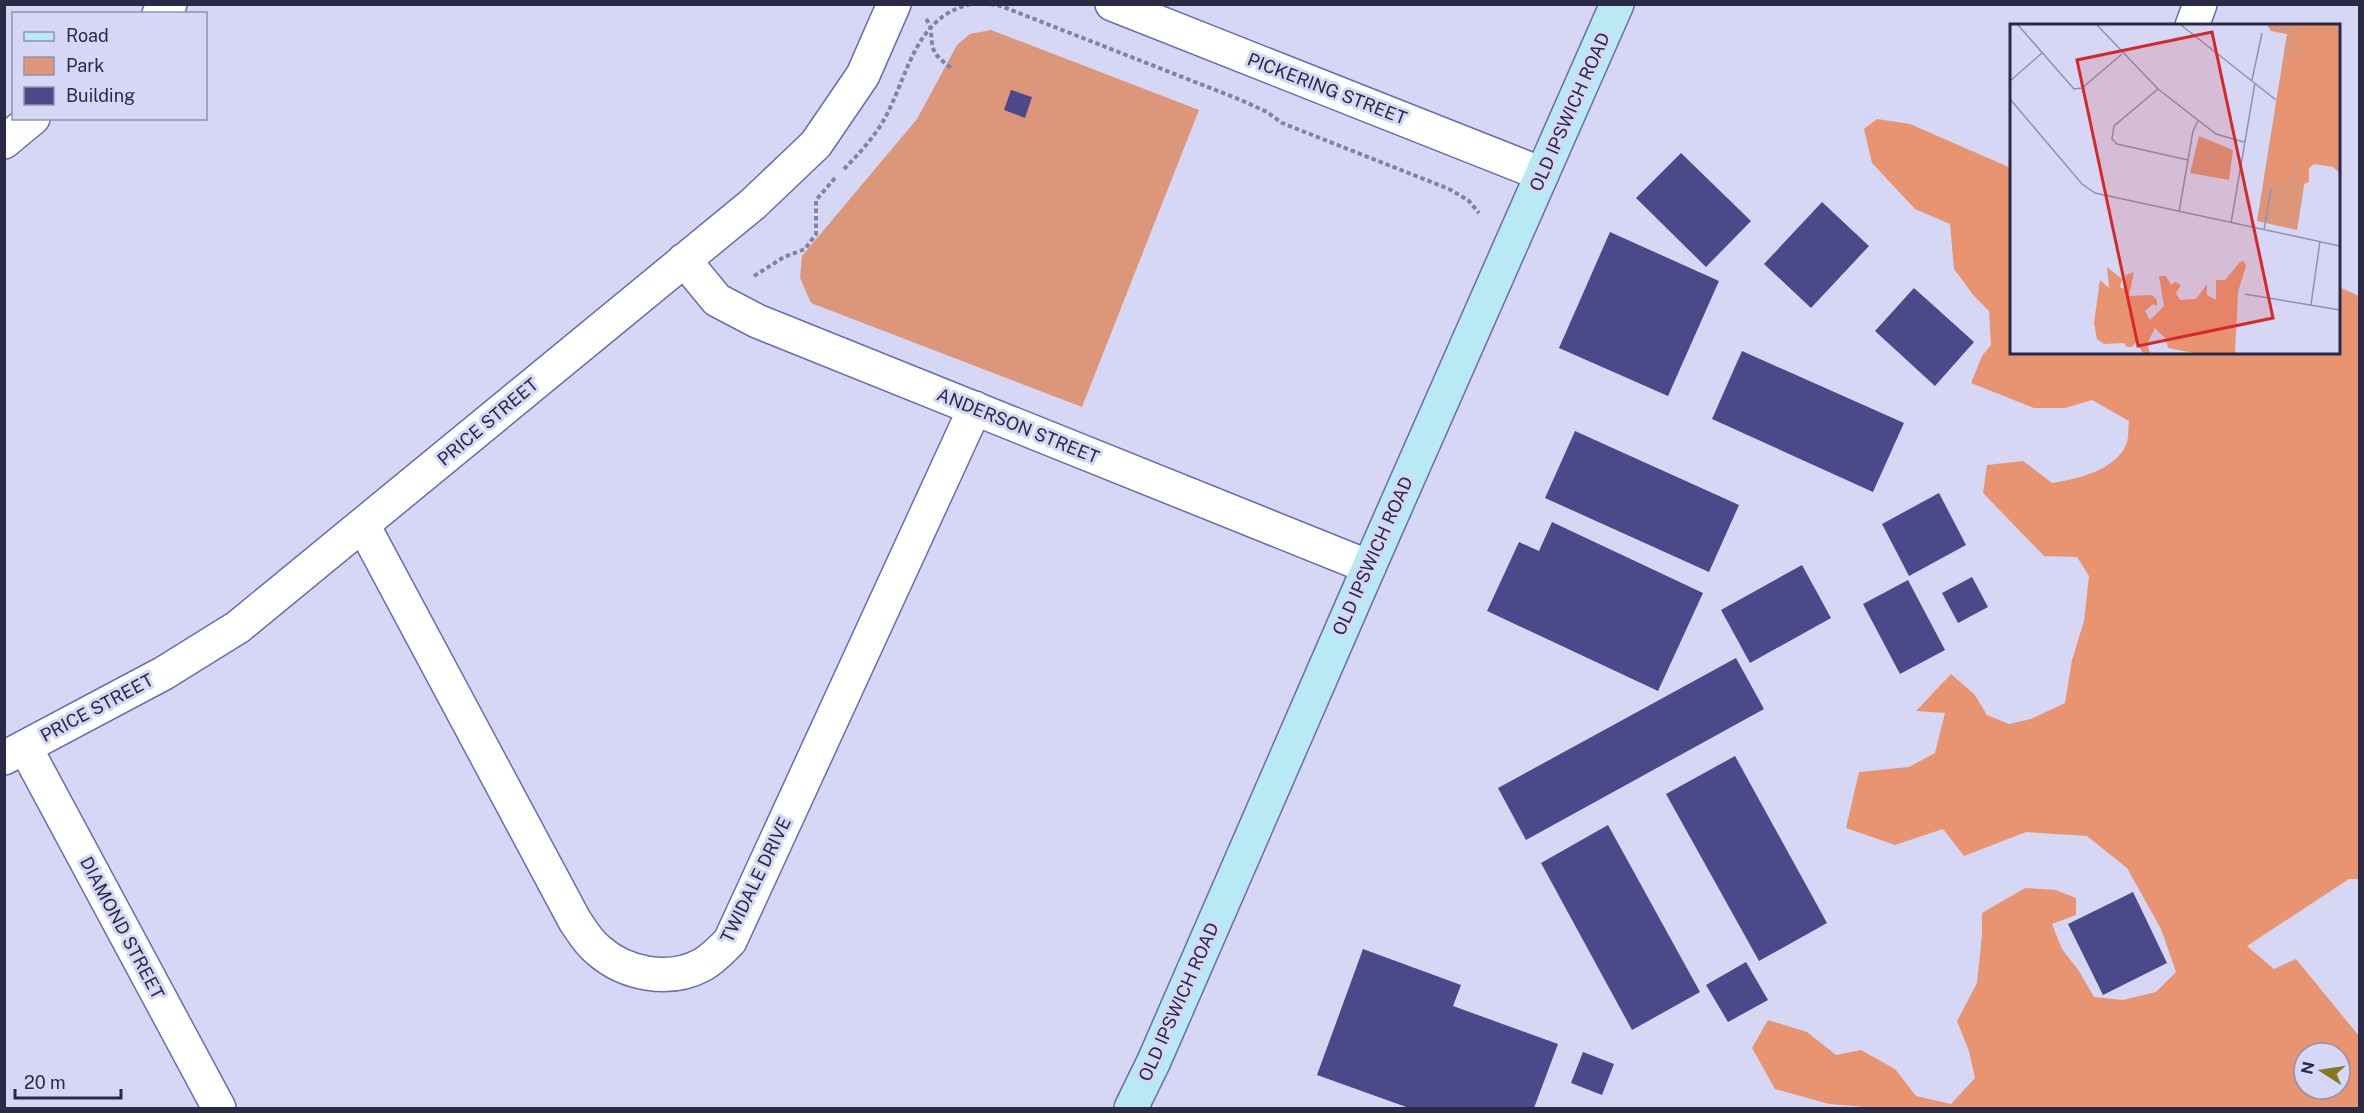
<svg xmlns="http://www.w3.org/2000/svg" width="2364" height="1113" viewBox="0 0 2364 1113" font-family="'Public Sans',sans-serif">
<rect width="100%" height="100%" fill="#d5d7f5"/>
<path fill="#dc977b" d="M991,30L1199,110L1082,407L811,303L800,278L802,256L917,119L957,45L970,34Z"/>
<path fill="#e89471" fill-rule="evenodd" d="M1877,119L1910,124L2011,168L2012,352H2338L2339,287L2357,295L2359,300V879H2349L2247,946L2274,969L2296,959L2359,1036V1107L2356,1108H1878L1829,1104L1775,1089L1752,1048L1768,1020L1807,1032L1836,1055L1861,1050L1895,1069L1916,1096L1951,1104L1975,1078L1969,1051L1957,1021L1977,983L1982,935V913L2025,888L2056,890L2076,898V915L2052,924L2062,949L2079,971L2094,997L2123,1000L2156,992L2176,972L2161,929L2127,868L2087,836L2026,832L1964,856L1943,829L1895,845L1846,828L1859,772L1909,767L1935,753L1945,713L1916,711L1951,674L1974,694L1987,715L2009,724L2031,719L2065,703L2072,660L2084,621L2089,576L2077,557L2044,556L1983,493L1987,465L2023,461L2052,483C2077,479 2114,471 2126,445C2129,439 2128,428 2129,421L2092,400L2065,408H2034L1971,383L1982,356L1991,345L1989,311L1974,296L1954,269L1950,224L1915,209L1872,163L1864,129ZM2304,1053H2340V1089H2304Z"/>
<path fill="#4b498a" d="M1011,90L1032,97L1025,118L1004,110Z
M1681,153L1751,221L1706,267L1636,198Z
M1822,202L1869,246L1811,308L1764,264Z
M1610,232L1719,281L1668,396L1559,348Z
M1914,288L1974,342L1935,386L1875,331Z
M1742,351L1904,423L1873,492L1712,419Z
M1575,431L1739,505L1709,572L1545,498Z
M1939,493L1966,545L1909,576L1882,524Z
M1552,522L1703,593L1658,691L1487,611L1519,542L1539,551Z
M1802,565L1831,618L1750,663L1721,610Z
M1972,577L1988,607L1958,623L1942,593Z
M1908,580L1945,650L1900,674L1863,604Z
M1736,658L1764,709L1526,840L1498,788Z
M1735,756L1827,923L1759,961L1666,794Z
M1608,825L1700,992L1632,1030L1541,863Z
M2133,892L2167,963L2103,995L2068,924Z
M1363,949L1461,985L1453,1006L1558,1044L1534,1108H1409L1317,1075Z
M1746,962L1768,1000L1728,1022L1706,985Z
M1583,1052L1614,1064L1602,1095L1571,1083Z"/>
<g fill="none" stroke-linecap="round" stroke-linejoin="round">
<defs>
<path id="street" d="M1112,4L1542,174
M159,14L170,4
M2192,26L2200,4
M4,142L33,118
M684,260L717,300L757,321L1369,567
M363,525L575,921C582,931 588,942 598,950C625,974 669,983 702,965C713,959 721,950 730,941L975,408
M25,747L219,1108
M4,758L164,673L238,627L753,204L816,144L863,75L894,4"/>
<path id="secondary" d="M1131,1108L1154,1061L1369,567L1617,4"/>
</defs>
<use href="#street" stroke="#6c6baf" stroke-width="36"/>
<use href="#secondary" stroke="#6c6baf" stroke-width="36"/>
<path stroke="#8283a1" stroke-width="4" stroke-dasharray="4.5 3" stroke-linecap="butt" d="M990,4L1001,6L1241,100L1267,112L1282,123L1449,189L1468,200L1479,213
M926,19C934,29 929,41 935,53C939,59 948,65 953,70
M844,169C859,154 875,136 885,118C909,73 915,17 971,4
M754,276L784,257L805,249L816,234V200L835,178"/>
<use href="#street" stroke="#fff" stroke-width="33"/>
<use href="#secondary" stroke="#bae9f6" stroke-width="33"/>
</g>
<g text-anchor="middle" stroke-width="6" stroke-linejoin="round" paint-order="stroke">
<g font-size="18" fill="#2a2a47" stroke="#d5d7f5">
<text transform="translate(1327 89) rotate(21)" y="6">PICKERING STREET</text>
<text transform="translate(1570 112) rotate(-66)" y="6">OLD IPSWICH ROAD</text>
<text transform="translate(488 422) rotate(-40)" y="6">PRICE STREET</text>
<text transform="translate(1018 426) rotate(22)" y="6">ANDERSON STREET</text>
<text transform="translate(1373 556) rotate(-66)" y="6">OLD IPSWICH ROAD</text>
<text transform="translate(97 708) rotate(-28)" y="6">PRICE STREET</text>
<text transform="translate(756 880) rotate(-64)" y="6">TWIDALE DRIVE</text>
<text transform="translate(122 928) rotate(62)" y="6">DIAMOND STREET</text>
<text transform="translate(1179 1002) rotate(-66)" y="6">OLD IPSWICH ROAD</text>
</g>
</g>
<g transform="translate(2010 24)">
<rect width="330" height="330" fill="#d5d7f5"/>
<path d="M257,1H320L287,206L247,197L277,10L261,7ZM189,112L223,126L219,156L180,149Z" fill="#dc977b"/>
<path d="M291,1H330V149L323,143L304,140L299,144V158L292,161L286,138L281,139L282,150L267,162L255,152L265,101L270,96L266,85L277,30L288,39L291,36L285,5ZM230,238L234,237L236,242L228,268L225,329H184L158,324L156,315L145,304L137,320L140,329H133L126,318L122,323H117L114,319L94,320L87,315L84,299L90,256L99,264L97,243L112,255L110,263L114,265L116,251L124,248L119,272L142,271L147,276V282L143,280L135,287L140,296L154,282L149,252H156L161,261L165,258L171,261L166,269L170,276L186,275L197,260V271L206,276V256H215Z" fill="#e89471"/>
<path fill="none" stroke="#9192af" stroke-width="1.5" d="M8,1L64,65L72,64L112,30M87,1L148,65L206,110L234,118M171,1L266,76M242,56L252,9M0,57L32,29M148,65L104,102L102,115L107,120L178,136M0,75L72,160L85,169L330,222M169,188L183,107L188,97M221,199L245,59M254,206L261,164M235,270L330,286M301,281L310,217"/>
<path fill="#d62828" fill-opacity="0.15" stroke="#d62828" stroke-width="3" d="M202,8L263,294L128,322L67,36Z"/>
<rect width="330" height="330" fill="none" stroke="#2a2a47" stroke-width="3"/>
</g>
<rect width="2364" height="1113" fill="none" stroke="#2a2a47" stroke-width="12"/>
<rect x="12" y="12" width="195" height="108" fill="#d5d7f5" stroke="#9192af" stroke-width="1.5"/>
<rect x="24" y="32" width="30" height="9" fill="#bae9f6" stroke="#9192af" stroke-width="1.5"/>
<text x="66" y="42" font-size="18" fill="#2a2a47">Road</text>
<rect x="24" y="57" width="30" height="18" fill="#dc977b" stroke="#9192af" stroke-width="1.5"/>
<text x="66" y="72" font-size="18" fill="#2a2a47">Park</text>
<rect x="24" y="87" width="30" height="18" fill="#4b498a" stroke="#9192af" stroke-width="1.5"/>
<text x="66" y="102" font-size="18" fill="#2a2a47">Building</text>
<g transform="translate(2322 1071) rotate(282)"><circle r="28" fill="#d5d7f5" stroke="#9192af" stroke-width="1.5"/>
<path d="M0-4.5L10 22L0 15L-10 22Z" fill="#837a1f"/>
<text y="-9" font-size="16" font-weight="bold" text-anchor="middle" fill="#2a2a47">N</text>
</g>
<path d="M15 1089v9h106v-9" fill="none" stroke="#2a2a47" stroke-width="3"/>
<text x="24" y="1089" font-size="18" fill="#2a2a47" stroke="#d5d7f5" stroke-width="4.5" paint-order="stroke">20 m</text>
</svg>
